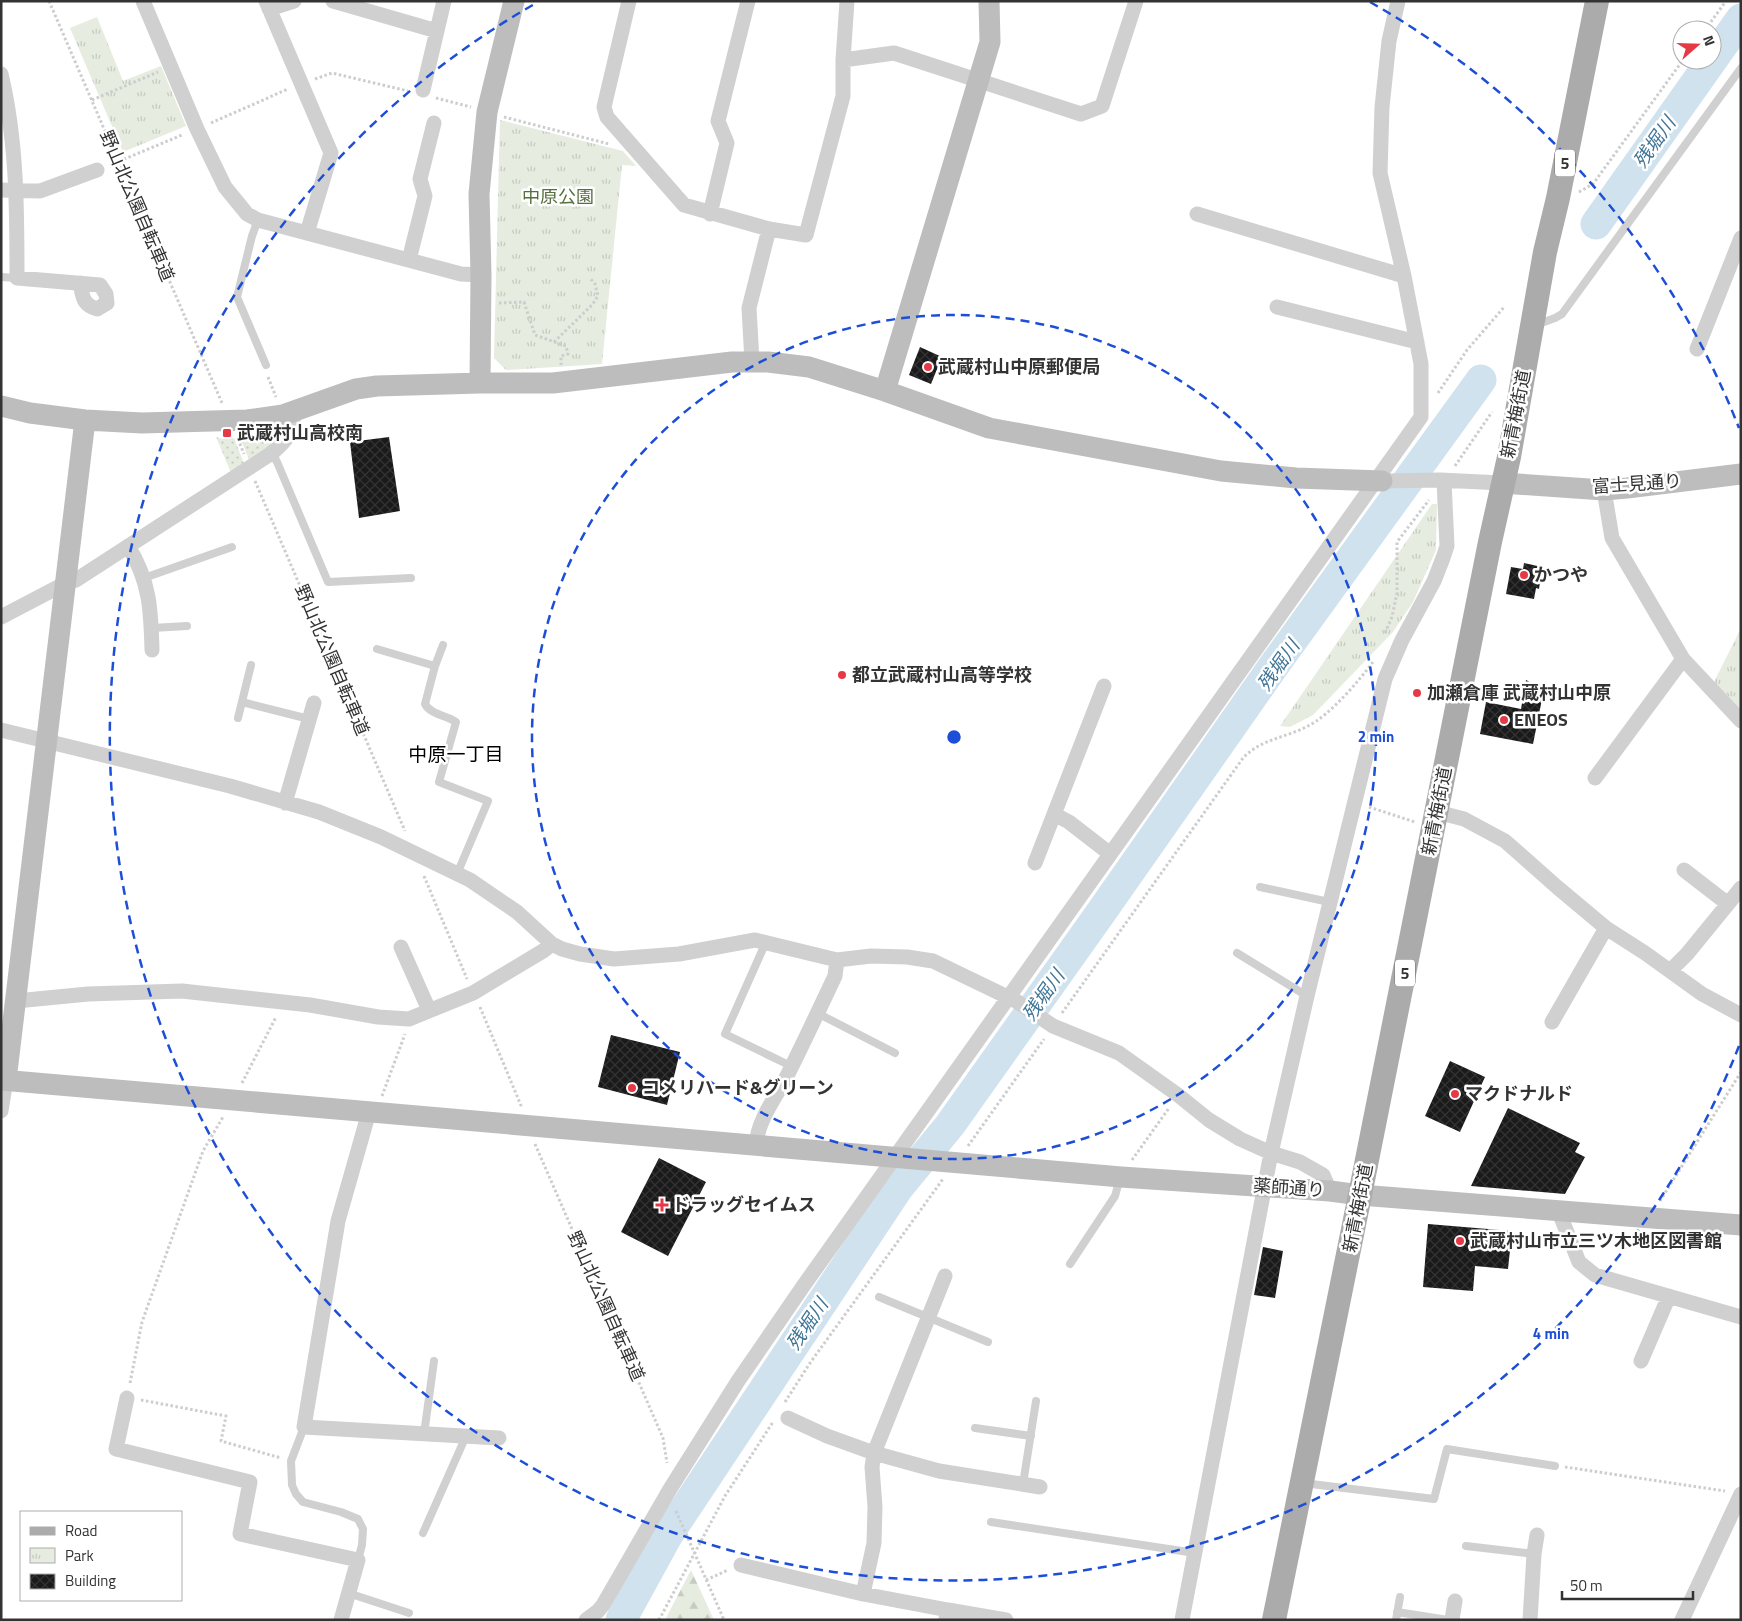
<svg xmlns="http://www.w3.org/2000/svg" width="1742" height="1621" viewBox="0 0 1742 1621" font-family="'Titillium Web','Noto Sans JP',sans-serif">
<defs>
<pattern id="grass-dots" width="8" height="8" patternUnits="userSpaceOnUse" patternTransform="scale(1.25)"><rect width="8" height="8" fill="#e6ecdf"/><path d="M2 2h.1M6 6h.1" fill="none" stroke="#c6cbc0" stroke-width="1.8" stroke-linecap="round"/></pattern>
<pattern id="forest-firs" width="22" height="20" patternUnits="userSpaceOnUse" patternTransform="scale(1.25)"><rect width="22" height="20" fill="#e6ecdf"/><path d="M5 1l3.5 6h-7zM16 11l3.5 6h-7z" fill="#c6cbc0"/></pattern>
<pattern id="park-tufts" width="24" height="20" patternUnits="userSpaceOnUse" patternTransform="scale(1.25)"><rect width="24" height="20" fill="#e6ecdf"/><path d="M3 7l-1-3M5 7V3M7 7l1-3M15 17l-1-3M17 17v-4M19 17l1-3" fill="none" stroke="#c6cbc0"/></pattern>
<pattern id="building-cross-hatch" width="8" height="8" patternUnits="userSpaceOnUse" patternTransform="scale(1.25)"><rect width="8" height="8" fill="#1a1a1a"/><path d="M0 0l8 8M0 8l8-8" fill="none" stroke="#333"/></pattern>
</defs>
<rect width="100%" height="100%" fill="#fff"/>
<path fill="url(#grass-dots)" d="M272,434L279,442L250,462L240,437Z
M216,437L222,439L234,438L245,466L232,475Z"/>
<path fill="url(#forest-firs)" d="M691,1570L714,1620H665Z"/>
<path fill="url(#park-tufts)" d="M97,17L123,81L161,66L186,126L123,152L70,28Z
M500,120L623,151L636,166L622,165L602,364L506,370L494,358Z
M1432,504H1437L1436,550L1413,602L1393,632L1313,715L1290,727L1280,726Z
M1741,628V713L1713,684Z"/>
<g fill="none" stroke-linecap="round" stroke-linejoin="round">
<path stroke="#cfe2ee" stroke-width="31" d="M1712,60L1741,19
M1596,224L1712,60
M621,1620L667,1536L898,1188L950,1125L1102,911L1275,664L1481,380"/>
</g>
<path fill="url(#building-cross-hatch)" d="M920,347L942,357L931,384L909,375Z
M389,437L400,511L359,518L350,442Z
M1524,563L1542,567L1539,589L1536,588L1534,599L1506,594L1511,567L1523,569Z
M1526,680L1544,689L1533,744L1480,734L1486,702L1521,709Z
M611,1035L680,1052L667,1105L598,1087Z
M1450,1061L1485,1077L1460,1132L1425,1116Z
M1508,1108L1580,1143L1575,1152L1585,1157L1565,1194L1471,1186Z
M659,1158L706,1182L668,1256L621,1232Z
M1428,1224L1512,1231L1508,1269L1475,1266L1473,1291L1423,1287Z
M1263,1247L1283,1251L1275,1298L1254,1295Z"/>
<g fill="none" stroke-linecap="round" stroke-linejoin="round">
<path stroke="#cdcdcd" stroke-width="3" stroke-dasharray="2.5 2.5" stroke-linecap="butt" d="M49,1L222,403
M1705,30L1726,1
M315,79L332,73L408,91
M436,98L471,107
M92,100L158,72
M504,117L609,144
M211,123L288,89
M110,165L182,135
M1579,192L1593,184L1683,60
M499,303L524,302L535,335L566,346L568,354L561,356V365
M554,342L592,305L598,296L595,284L590,278
M268,377L276,397
M1438,393L1467,350L1505,306
M238,439L244,454
M1455,466L1492,412
M255,481L405,831
M1385,633L1392,617L1397,593V542L1429,500
M1369,807L1415,822
M424,876L467,979
M480,1007L522,1108
M1062,1013L1243,758C1261,739 1285,738 1308,726C1330,715 1358,682 1373,662
M242,1083L276,1017
M382,1096L405,1034
M535,1144L663,1438L667,1463
M968,1146L1044,1039
M1132,1160L1169,1108
M1660,1201L1741,1072
M130,1383L142,1322L203,1151L223,1117
M141,1400L226,1416L221,1441L281,1458
M785,1402L810,1363L943,1179
M1565,1467L1725,1491
M676,1511L724,1620
M706,1580L728,1570
M659,1620L725,1496L773,1422"/>
<path stroke="#d0d0d0" stroke-width="8" d="M258,220L252,236L237,297L266,365
M1,277L17,278
M1536,325L1555,318L1562,314L1741,68
M272,453L277,462L328,582L411,578
M144,578L232,547
M152,628L187,626
M443,645L435,666L425,704C431,715 446,715 456,722L439,782L488,801L457,874
M377,649L435,666
M242,702L309,719
M238,718L251,665
M1260,887L1329,902
M766,942L725,1034L791,1066
M1237,953L1307,996
M817,1013L895,1053
M1070,1264L1115,1196L1120,1178
M879,1297L988,1342
M304,1427L291,1461L292,1485L296,1494L303,1502L341,1512L358,1519L363,1529L362,1545L358,1560
M975,1428L1031,1436
M424,1434L434,1361
M1303,1483L1434,1499L1447,1449L1555,1466
M1023,1484L1036,1401
M991,1522L1195,1553
M423,1533L466,1436
M1466,1546L1534,1554
M348,1593L409,1613
M1397,1612L1448,1620
M1396,1620L1400,1597"/>
<path stroke="#d0d0d0" stroke-width="15" d="M143,1L197,129L225,187L247,214L258,220L461,274L481,275
M266,1L331,153L307,233
M333,1L437,31
M629,1L604,107L607,117L684,205L769,229L806,235L843,96V60L847,1
M269,9L294,1
M843,60L894,53L1081,114L1102,106L1136,1
M1,74C17,141 17,210 17,278L100,285L106,294L107,303L97,309C82,304 83,297 80,283
M423,90L444,1
M1,190L40,191L97,170
M710,214L727,143L718,121L748,1
M1197,214L1404,276
M409,260L425,196L420,179L434,123
M1277,307L1417,342
M1697,349L1741,238
M752,362L749,308L769,229
M1382,481L1440,480L1502,483
M1604,490L1612,538L1683,659L1741,721
M128,546C150,581 151,611 152,650
M1,617L66,583L76,580L272,453C288,439 293,433 294,411
M1,730L230,786L319,812L381,837L470,880L517,912L552,944L562,949L580,954L614,959L679,954L755,940L837,960L871,956L907,957L933,961L1016,1001L1053,1026L1119,1053L1178,1095L1209,1120L1240,1139L1271,1153L1300,1162L1323,1175L1330,1191
M1595,778L1683,659
M285,803L314,703
M1437,812L1464,819L1505,841L1557,887L1606,928L1645,953L1702,994L1741,1015
M1054,814L1069,822L1109,853
M1035,863L1104,686
M1684,870L1728,904
M401,947L429,1010
M1670,971L1687,954L1741,888
M16,1001L88,994L182,991L310,1005L378,1017L409,1019L473,993L543,951L552,944
M1552,1022L1606,928
M1,1111L6,1080
M369,1112L338,1221L304,1427L499,1438
M756,1145C758,1120 774,1100 786,1078C803,1044 819,1010 835,976L837,960
M1558,1210L1579,1262L1595,1275L1741,1317
M1641,1361L1669,1296
M127,1398L116,1449L250,1482L240,1534L358,1560L341,1620
M788,1418L827,1436L874,1453L939,1471L1040,1487
M741,1565L863,1594L948,1610
M863,1594L874,1543L875,1507L872,1467L874,1453L945,1276
M946,1619L948,1610L1006,1620
M586,1620L598,1611L603,1605L670,1489L738,1381L804,1285L1421,417V364L1404,276L1380,173L1382,107L1389,41L1398,1
M1182,1620L1271,1153L1307,996L1385,679L1402,640L1434,581L1443,558L1447,546L1444,481
M1452,1620L1455,1601
M1530,1620L1534,1554L1537,1535
M1682,1620L1741,1494"/>
<path stroke="#bdbdbd" stroke-width="21" d="M480,383L481,275L479,194L487,112L514,1
M885,391L990,42L989,1
M1,406L30,413L85,420L142,423L247,420L283,415L356,389L377,386L480,383H553L732,362H768L809,367L885,391L989,428L1221,471L1296,478L1382,481
M1502,483L1604,490L1627,488L1741,474
M1,1080L1121,1177L1330,1191L1360,1195L1741,1225
M6,1080L85,420"/>
<path stroke="#ababab" stroke-width="24" d="M1274,1620L1360,1195L1490,542L1509,457L1545,252L1558,198L1597,1"/>
</g>
<g fill="none" stroke="#1d4ed8" stroke-width="2.5" stroke-dasharray="9 6">
<circle cx="954" cy="737" r="422"/>
<path d="M1739 1046A844 844 0 1 1 538 2M1370 2A844 844 0 0 1 1739 428"/>
</g>
<g fill="#e63946" stroke="#fff" stroke-width="2">
<circle cx="928" cy="367" r="5"/>
<rect x="222" y="428" width="10" height="10" rx="2.5"/>
<circle cx="1524" cy="575" r="5"/>
<circle cx="842" cy="675" r="5"/>
<circle cx="1417" cy="693" r="5"/>
<circle cx="1504" cy="720" r="5"/>
<circle cx="632" cy="1088" r="5"/>
<circle cx="1455" cy="1094" r="5"/>
<path d="M659.5 1197.5h5v5h5v5h-5v5h-5v-5h-5v-5h5z"/>
<circle cx="1460" cy="1241" r="5"/>
</g>
<g text-anchor="middle" stroke-width="5" stroke-linejoin="round" paint-order="stroke">
<g fill="#fff" stroke="#707070" stroke-width="1">
<rect x="1555" y="149.5" width="20" height="27" rx="4"/>
<rect x="1395" y="959.5" width="20" height="27" rx="4"/>
</g>
<g font-size="16" font-weight="bold" fill="#333">
<text x="1565" y="169">5</text>
<text x="1405" y="979">5</text>
</g>
<g font-size="18" fill="#56703f" stroke="#fff">
<text x="558" y="203">中原公園</text>
</g>
<g font-size="18" fill="#333" stroke="#fff">
<text transform="translate(137 206) rotate(67)" y="6">野山北公園自転車道</text>
<text transform="translate(1516 414) rotate(-79)" y="6">新青梅街道</text>
<text transform="translate(1637 484) rotate(-4)" y="6">富士見通り</text>
<text transform="translate(332 660) rotate(67)" y="6">野山北公園自転車道</text>
<text transform="translate(1437 811) rotate(-79)" y="6">新青梅街道</text>
<text transform="translate(1289 1188) rotate(4)" y="6">薬師通り</text>
<text transform="translate(1358 1208) rotate(-79)" y="6">新青梅街道</text>
<text transform="translate(606 1306) rotate(66)" y="6">野山北公園自転車道</text>
</g>
<g font-size="18" font-weight="bold" fill="#333" stroke="#fff" text-anchor="start">
<text x="938" y="373">武蔵村山中原郵便局</text>
<text x="237" y="439">武蔵村山高校南</text>
<text x="1534" y="581">かつや</text>
<text x="852" y="681">都立武蔵村山高等学校</text>
<text x="1427" y="699">加瀬倉庫 武蔵村山中原</text>
<text x="1514" y="726">ENEOS</text>
<text x="642" y="1094">コメリハード&amp;グリーン</text>
<text x="1465" y="1100">マクドナルド</text>
<text x="672" y="1211">ドラッグセイムス</text>
<text x="1470" y="1247">武蔵村山市立三ツ木地区図書館</text>
</g>
<g font-size="19" font-style="italic" fill="#3f7597" stroke="#fff">
<text transform="translate(1654 142) rotate(-55)" y="7">残堀川</text>
<text transform="translate(1278 665) rotate(-55)" y="7">残堀川</text>
<text transform="translate(1043 995) rotate(-55)" y="7">残堀川</text>
<text transform="translate(807 1324) rotate(-56)" y="7">残堀川</text>
</g>
<g font-size="19" fill="#000" stroke="#fff">
<text x="456" y="761">中原一丁目</text>
</g>
</g>
<circle cx="954" cy="737" r="8" fill="#1d4ed8" stroke="#fff" stroke-width="2.5"/>
<g font-size="15" text-anchor="middle" font-weight="bold" fill="#1d4ed8" stroke="#fff" stroke-width="5" stroke-linejoin="round" paint-order="stroke">
<text x="1376" y="742">2 min</text>
<text x="1551" y="1339">4 min</text>
</g>
<rect width="1742" height="1621" fill="none" stroke="#333333" stroke-width="5"/>
<rect x="20" y="1511" width="162" height="90" fill="#ffffff" stroke="#adadad"/>
<rect x="30" y="1527" width="25" height="8" fill="#ababab" stroke="#adadad"/>
<text x="65" y="1536" font-size="15" fill="#333333">Road</text>
<rect x="30" y="1548" width="25" height="15" fill="url(#park-tufts)" stroke="#adadad"/>
<text x="65" y="1561" font-size="15" fill="#333333">Park</text>
<rect x="30" y="1574" width="25" height="15" fill="url(#building-cross-hatch)" stroke="#adadad"/>
<text x="65" y="1586" font-size="15" fill="#333333">Building</text>
<g transform="translate(1697 45) rotate(70)"><circle r="24" fill="#ffffff" stroke="#adadad"/>
<path d="M0-4L9 19L0 12L-9 19Z" fill="#e63946"/>
<text y="-8" font-size="14" font-weight="bold" text-anchor="middle" fill="#333333">N</text>
</g>
<path d="M1562 1591v8h131v-8" fill="none" stroke="#333333" stroke-width="2.5"/>
<text x="1570" y="1591" font-size="15" fill="#333333" stroke="#ffffff" stroke-width="4" paint-order="stroke">50 m</text>
</svg>
